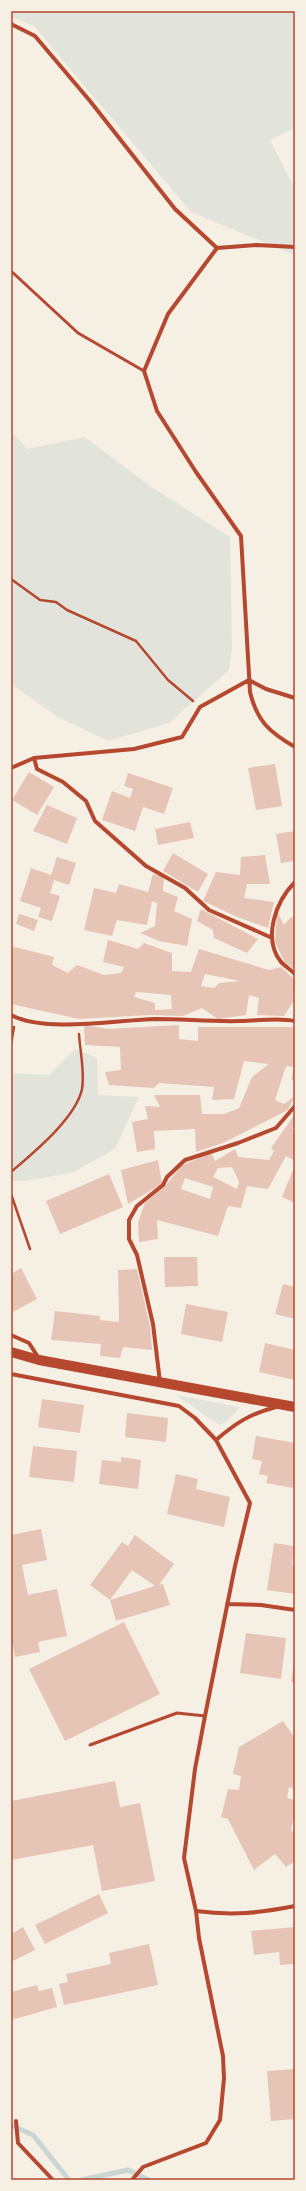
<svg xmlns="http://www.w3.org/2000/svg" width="306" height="2191" viewBox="0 0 306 2191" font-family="'Varela Round',sans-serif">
<rect width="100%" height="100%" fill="#f6efe4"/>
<path fill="#e2e4dc" d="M11,11H295V128L270,140L295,189V255L191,212L34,26L11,17Z
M11,431L27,449L85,437L153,488L230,537L232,648L229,670L169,723L108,741L58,717L11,684Z
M75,1049L97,1058L98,1095L139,1097L115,1149L74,1172L26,1181H11V1073L49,1075Z
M176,1395L240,1407L226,1422L219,1425Z"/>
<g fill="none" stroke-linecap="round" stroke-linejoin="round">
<path stroke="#c9d6d2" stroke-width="5" d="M11,2125L33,2135L69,2180
M81,2180L128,2170L149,2180"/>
</g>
<path fill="#e6c5b7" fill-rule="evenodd" d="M275,764L282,806L256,810L248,768Z
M29,772L54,787L37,815L12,800Z
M128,773L173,788L164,814L143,807L135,831L102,820L112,791L130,798L133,789L124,786Z
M47,805L77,818L67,844L33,831Z
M190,822L194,838L158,845L155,829Z
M295,831V861L281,863L276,834Z
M173,853L208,874L198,892L163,871Z
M265,855L270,884H247L244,898L274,902L268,928L235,916L203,901L216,872L240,875L241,857Z
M57,857L76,863L69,885L54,880L50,893L60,896L52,921L38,917L41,908L20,901L31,868L51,875Z
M153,874L164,877L163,891L178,897L174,911L192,919L187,946L159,941L140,933L155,926L157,903L152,901L147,925L117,920L112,936L84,930L94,888L116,893L119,884L148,892Z
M201,909L258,939L247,953L214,938L213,930L197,921Z
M277,911L284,925L291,917L295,918V970L284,961L275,942Z
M19,914L38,920L34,931L16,924Z
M108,940L138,949L144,943L172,953V971L191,972L199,949L269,970L281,967L295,980L293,1002L284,1016L257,1015L259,998L249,995L246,1015L218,1019L202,1008L183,1016L149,1015L79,1019L11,1004V946L54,957L52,965L68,973L77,965L104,975L121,973L124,967L103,962ZM205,974L240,981L219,983L214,988L201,986ZM136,992L171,995L172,1009L155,1010V1003L134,997Z
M84,1025L108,1029L179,1025V1039L198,1041V1027H295V1081L291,1079L294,1067L286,1066L275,1100L284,1104L295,1096L288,1110L223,1143L196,1152L195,1129L154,1131L155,1149L137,1152L132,1122L148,1119L145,1106L160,1107L154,1095H200L202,1114H224L239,1108L252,1077L269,1064L244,1061L234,1099L212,1100L214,1087L159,1083L154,1088L109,1085L105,1072L121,1070L120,1047L85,1045Z
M295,1114V1124L292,1129L295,1130V1161L286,1156L268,1189L247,1186L241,1208L228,1206L218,1236L157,1220L158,1239L139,1242L138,1222L145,1203L167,1184L181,1166L211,1152L215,1161L235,1149L238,1157L269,1160L274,1151L271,1148ZM232,1167L239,1182L237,1189L213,1177L218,1168ZM185,1178L213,1187L210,1199L181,1189Z
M158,1160L162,1184L128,1204L121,1170Z
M293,1170L295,1171V1203L282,1197Z
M109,1174L123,1207L60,1234L46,1201Z
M164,1257H197L198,1286L165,1287Z
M21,1268L37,1299L11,1313V1274Z
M137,1269L150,1326L152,1350L123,1347L120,1358L100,1356L101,1344L51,1340L55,1311L100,1316V1320L119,1322L118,1270Z
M283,1284L295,1287V1319L275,1314Z
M186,1304L228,1312L222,1342L181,1334Z
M265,1343L295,1350V1380L259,1372Z
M42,1399L84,1405L80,1433L38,1427Z
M127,1413L168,1418L166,1442L125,1437Z
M256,1436L295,1443V1475L293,1488L266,1483L268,1476L259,1474L262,1461L252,1459Z
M33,1446L77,1451L74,1482L29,1477Z
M121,1457L141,1460L138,1489L99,1484L102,1460L121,1462Z
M176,1474L198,1479L196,1489L230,1497L224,1527L167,1514Z
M41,1529L47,1560L22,1565L28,1595L57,1589L67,1636L38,1642L40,1652L15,1657L11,1636V1535Z
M135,1535L174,1564L159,1585L163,1584L170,1605L116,1621L110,1600L90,1585L122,1542L128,1546ZM132,1570L155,1586L110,1600Z
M274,1543L294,1546L292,1565H295V1594L267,1590Z
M124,1622L160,1694L65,1741L29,1669Z
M246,1633L286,1638L281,1679L240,1673Z
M294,1661H295V1683L291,1682Z
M283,1721L295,1738V1789L289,1787L287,1798L295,1800V1812L291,1830L295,1834V1861L286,1867L275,1854L254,1870L228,1819L221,1817L228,1789L239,1790L241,1776L233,1774L239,1747Z
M115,1781L120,1807L140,1803L155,1881L102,1891L93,1845L11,1860V1801Z
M99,1894L108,1913L45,1944L35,1925Z
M23,1927L35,1950L11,1962V1934Z
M295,1927V1964L280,1965L279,1952L254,1955L251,1931Z
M149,1944L158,1985L64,2005L59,1984L68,1982L66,1974L111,1964L109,1953Z
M37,1985L39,1991L52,1988L57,2007L11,2020V1992Z
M295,2069V2119L271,2121L267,2071Z"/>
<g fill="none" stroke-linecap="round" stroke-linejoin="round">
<path stroke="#b5482f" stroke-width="2.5" d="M11,579L40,600L56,602L67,610L136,641L168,680L193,701
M11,1044L14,1027
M11,1172C33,1153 76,1118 82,1089C85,1074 80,1050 79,1034
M11,1194L30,1249"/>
<path stroke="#b5482f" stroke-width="3" d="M11,271L78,333L144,371
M90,1745L177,1713L205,1716"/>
<path stroke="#b5482f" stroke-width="4" d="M11,24L35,36L90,101L175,209L217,248L168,314L144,371L157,411L196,472L241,536L250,692C257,721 269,732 295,747
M217,248L257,245L295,247
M11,768L34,758
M295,882C276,901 262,938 281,962C285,966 291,970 295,974
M270,937L209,910L185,888L146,866L95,821L86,801L63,782L37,769L34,758L134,749L182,737L200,707L249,680L266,689L295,698
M11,1015C44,1033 117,1020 155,1019C184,1019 212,1022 241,1021C259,1021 277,1017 295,1021
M11,1335L29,1343L38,1357
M11,1374L179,1406L195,1418L216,1440L250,1503L235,1566L205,1716L195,1769L184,1858L196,1911L199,1938L223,2056L224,2078L220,2120L206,2143L143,2167L132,2180
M160,1382L153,1324L137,1255L129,1239V1220L137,1206L163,1185L167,1177L185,1160L238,1143L276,1128L295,1106
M216,1440C237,1422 250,1414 276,1407
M227,1604L261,1605L295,1610
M196,1911C233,1916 259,1913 295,1906
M16,2121L18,2143L53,2180"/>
<path stroke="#b5482f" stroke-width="10" d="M11,1352L39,1360L295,1407"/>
</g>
<rect width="306" height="2191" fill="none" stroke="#f6efe4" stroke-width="24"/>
<rect x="12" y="12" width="282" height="2167" fill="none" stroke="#b5482f" stroke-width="1.5"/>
</svg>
